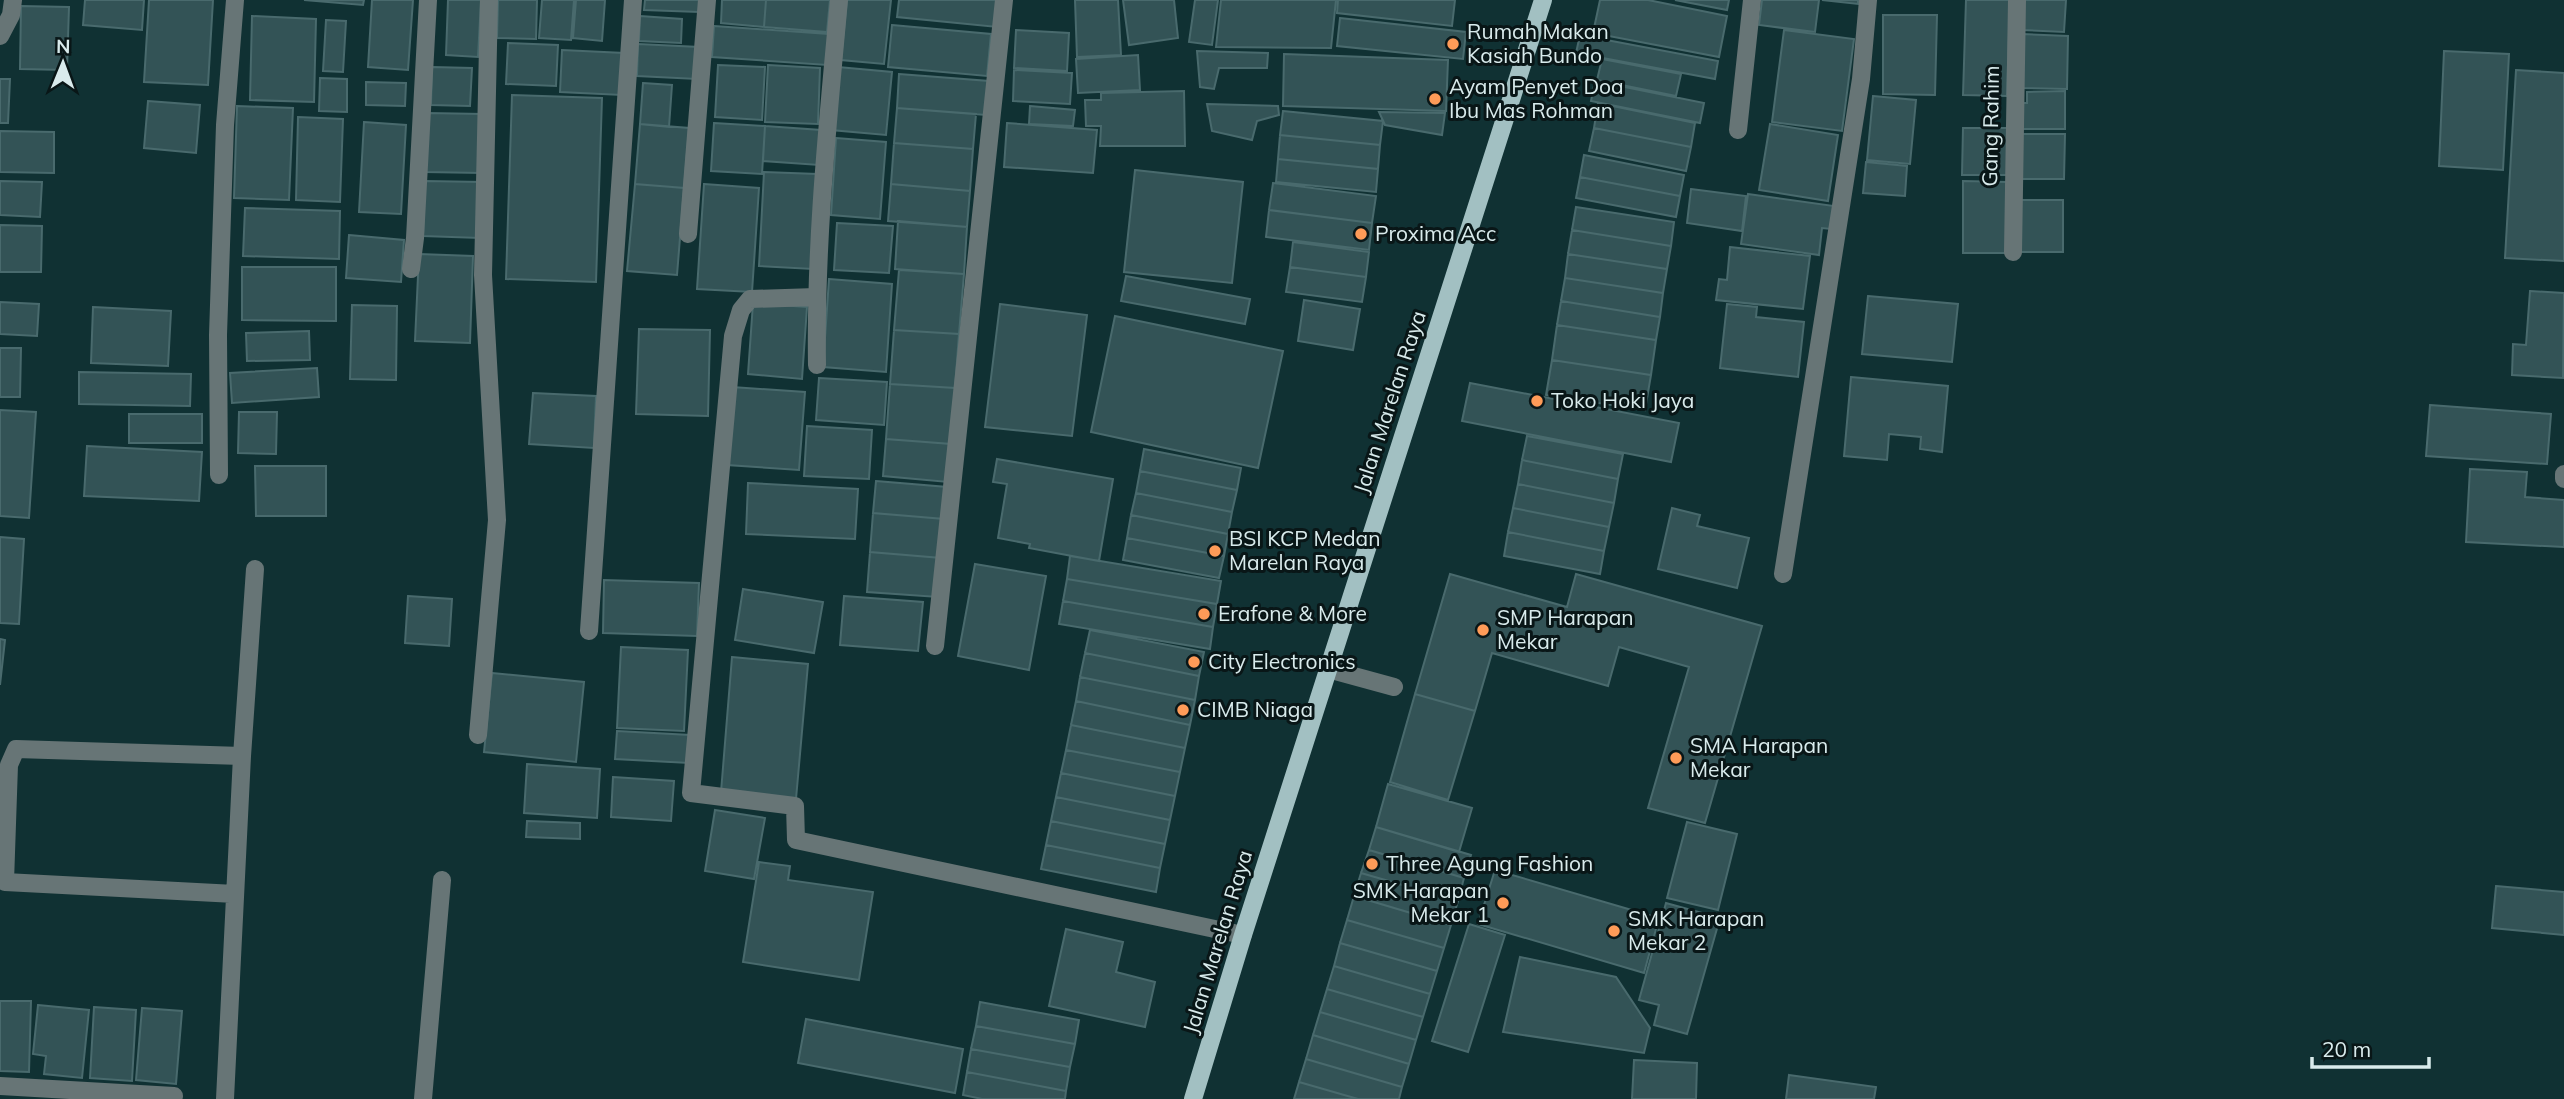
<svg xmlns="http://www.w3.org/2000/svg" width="2564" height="1099" viewBox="0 0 2564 1099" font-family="Mulish,sans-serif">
<rect width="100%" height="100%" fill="#103133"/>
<path fill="#335356" stroke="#496a6d" stroke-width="2" d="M85,0H144L142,30L83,25Z
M149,0H213L208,85L144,82Z
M304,0H364L363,5Z
M372,0H413L408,70L368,67Z
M448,0H481L478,57L446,55Z
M498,0H537L536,39L497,38Z
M542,0H574L571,40L539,38Z
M576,0H605L602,41L573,38Z
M645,0H700L699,12L644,10Z
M722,0H766L764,27L721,23Z
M766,0H830L827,32L764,27Z
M847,0H891L884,64L841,60Z
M899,0H999L997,27L897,17Z
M1075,0H1118L1121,55L1077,57Z
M1123,0H1174L1178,38L1129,45Z
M1195,0H1218L1212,45L1189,42Z
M1221,0H1336L1331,48L1216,47Z
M1338,0H1455L1452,26L1337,13Z
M1600,0H1648L1727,16L1719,57L1593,33Z
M1675,0H1729L1727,10Z
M1762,0H1819L1815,32L1759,25Z
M1822,0H1858V4Z
M1966,0H2010L2007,96L1963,95Z
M2023,0H2066L2064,32L2022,30Z
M21,6L69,7L67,70L20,69Z
M1883,15H1937L1935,95L1883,94Z
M252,16L316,19L314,102L250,100Z
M640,16L682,19L681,43L639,41Z
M1340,18L1466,32L1463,59L1337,46Z
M326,20L346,21L343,72L323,71Z
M892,25L991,34L987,76L888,67Z
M714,26L829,34L827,65L712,57Z
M1016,30L1069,33L1067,71L1014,68Z
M1784,30L1854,39L1842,131L1772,122Z
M2022,34L2068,36L2067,89L2021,88Z
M1580,35L1718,61L1715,79L1576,53Z
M508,43L558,45L556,86L506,84Z
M638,44L699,47L697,79L637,76Z
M562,50L624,53L622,95L560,92Z
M1197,51L1268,53L1267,68H1219L1214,89L1200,87Z
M2444,51L2509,54L2503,170L2439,166Z
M1284,54L1448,60L1446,111L1283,106Z
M1138,55L1140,90L1078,93L1076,59Z
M1602,59L1681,74L1676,96L1597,80Z
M718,65L765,67L762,120L715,117Z
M768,65L820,68L818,124L765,122Z
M432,67L472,68L470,106L431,105Z
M838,67L892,72L886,135L831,130Z
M1014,70L1072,73L1070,104L1013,101Z
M2516,70L2564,73V261L2505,258Z
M899,74L989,81L986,115L897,108Z
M320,78L347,79V112L319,111Z
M0,79H10L8,123H0Z
M1595,81L1704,103L1700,123L1591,101Z
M366,82L406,83L405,106L366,105Z
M643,83L672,85L669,127L640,124Z
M1184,91L1185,146H1100L1101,126H1086L1085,100H1101V93Z
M2065,91V129H2019V103H2027V92Z
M512,95L602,98L596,282L506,279Z
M1873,96L1916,100L1910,164L1867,160Z
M148,101L200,105L196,153L144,148Z
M1598,103L1695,123L1691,147L1594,128Z
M1207,104L1278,106L1279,115L1257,121L1252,140L1212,131Z
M237,106L293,108L289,200L234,198Z
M1030,106L1075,110L1073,126L1029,124Z
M897,108L976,114L973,149L894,143Z
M1283,111L1383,121L1380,145L1280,135Z
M1379,112L1445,113L1442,135L1385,125Z
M427,113L483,114L482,173L425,172Z
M298,117L343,119L340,202L296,200Z
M364,122L406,125L401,214L359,212Z
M714,123L765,126L762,174L711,171Z
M1007,123L1097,130L1093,173L1004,167Z
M640,124L689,128L684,188L635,184Z
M1770,124L1838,135L1828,201L1759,190Z
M765,126L821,130L819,165L763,161Z
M1594,128L1691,147L1686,171L1589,151Z
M1963,128H2008L2007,175H1962Z
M0,131L54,132V173L0,172Z
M2017,134H2065L2064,179H2018Z
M1280,135L1380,145L1378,169L1278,159Z
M836,138L886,142L880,219L831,215Z
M894,143L973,149L970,191L891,184Z
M1584,155L1684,175L1680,196L1580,177Z
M1278,159L1378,169L1376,192L1276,182Z
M1866,162L1907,166L1905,196L1863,193Z
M1135,170L1243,182L1232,283L1124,272Z
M764,172L817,174L813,269L759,266Z
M1580,177L1680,196L1676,217L1576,198Z
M0,181L42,182L40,217L0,215Z
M425,181L483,182L480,238L423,236Z
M1963,181L2006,182V253H1963Z
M1273,183L1376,196L1372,223L1269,210Z
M635,184L684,188L677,275L627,271Z
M704,184L759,188L752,292L697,289Z
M891,184L970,191L967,227L888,221Z
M1691,189L1746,196L1742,231L1687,223Z
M1748,194L1834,206L1831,229L1822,228L1819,255L1741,244Z
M2017,200H2063V252H2017Z
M1576,207L1674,222L1671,246L1572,230Z
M245,208L340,211L339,259L243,256Z
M1269,210L1372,223L1369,250L1266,237Z
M898,221L967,227L964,274L895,269Z
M837,223L893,226L889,273L834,270Z
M0,225L42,226L41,272H0Z
M1572,230L1671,246L1667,269L1568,254Z
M349,235L404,240L401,282L346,278Z
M1293,242L1369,252L1366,277L1290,267Z
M1730,247L1810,256L1803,309L1716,300L1719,279L1727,280Z
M419,254L473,256L470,343L415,341Z
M1568,254L1667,269L1663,293L1565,278Z
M242,267H336V321L242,320Z
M1290,267L1366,277L1362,302L1286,292Z
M899,270L964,274L959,334L894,330Z
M1126,276L1250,299L1245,324L1121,301Z
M1565,278L1663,293L1660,317L1561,301Z
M829,279L892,284L886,372L823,367Z
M2530,291L2564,293L2563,378L2512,375L2513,344L2526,345Z
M1868,296L1958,304L1952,362L1862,354Z
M1304,300L1360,309L1353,350L1298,341Z
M1561,301L1660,317L1656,340L1557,325Z
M0,302L39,304L37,336L0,334Z
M753,303L807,307L802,379L748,374Z
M1000,304L1087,315L1072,436L985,427Z
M1727,304L1757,307L1756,317L1804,322L1798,377L1720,368Z
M352,305L397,306L396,380L350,379Z
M93,307L171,311L168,366L91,363Z
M1115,316L1283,351L1258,468L1091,432Z
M1557,325L1656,340L1651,375L1552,360Z
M639,329L710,330L708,416L636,414Z
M894,330L959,334L955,388L890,384Z
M309,331L310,360L247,361L246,333Z
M0,348H21L20,397H0Z
M1552,360L1651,375L1645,410L1546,395Z
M317,368L319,397L232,403L230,373Z
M79,372L191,374L190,406L79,404Z
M1851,377L1948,386L1942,452L1920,449L1921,437L1889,434L1887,460L1844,456Z
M819,378L887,382L884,425L816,420Z
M1470,383L1679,423L1671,462L1462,421Z
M890,384L955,388L951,444L886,439Z
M732,387L805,392L799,470L727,465Z
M533,393L596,396L594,448L529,444Z
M2430,405L2551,414L2547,464L2426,456Z
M0,410L36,412L29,518L0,516Z
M239,412H277L276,454L238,453Z
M129,414H202V443H129Z
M807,426L872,430L869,479L804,476Z
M1527,436L1623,454L1618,479L1522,460Z
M886,439L951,444L948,482L883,476Z
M87,446L202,452L199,501L84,496Z
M1144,449L1241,468L1237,490L1140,471Z
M997,459L1113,479L1099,561L1029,548L1030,544L998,538L1007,484L993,482Z
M1522,460L1618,479L1614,503L1518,484Z
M255,466H326V516H256Z
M2470,469L2527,472L2525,497L2564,500V547L2466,542Z
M1140,471L1237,490L1232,512L1136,493Z
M876,481L947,487L944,519L873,513Z
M748,483L858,489L855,539L746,534Z
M1518,484L1614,503L1609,527L1513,508Z
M1136,493L1232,512L1228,534L1131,515Z
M1513,508L1609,527L1604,551L1508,532Z
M1672,508L1700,515L1697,526L1749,538L1737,588L1658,569Z
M873,513L944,519L941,558L870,552Z
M1131,515L1228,534L1224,556L1127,538Z
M1508,532L1604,551L1600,574L1504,556Z
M0,537L24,539L19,624L0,623Z
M1127,538L1224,556L1219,578L1123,560Z
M870,552L941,558L938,597L867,592Z
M1070,556L1221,581L1217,604L1067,579Z
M975,564L1046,576L1029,670L958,656Z
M1450,574L1567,607L1576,574L1762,626L1705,823L1648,808L1689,667L1619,647L1608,686L1492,653L1475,711L1415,694Z
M1067,579L1217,604L1213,627L1063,601Z
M604,580L699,583L697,636L603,633Z
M743,589L823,602L814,653L735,640Z
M408,596L452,599L449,646L405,643Z
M844,596L923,602L918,651L840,645Z
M1063,601L1213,627L1210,649L1059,624Z
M1090,630L1204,652L1199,676L1085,653Z
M0,639L5,640L0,685Z
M621,647L688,650L684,731L617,728Z
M1085,653L1199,676L1195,700L1080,677Z
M732,657L808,664L796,799L721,792Z
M492,673L584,682L576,762L484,752Z
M1080,677L1195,700L1190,725L1076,701Z
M1415,694L1475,711L1448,800L1390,782Z
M1076,701L1190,725L1185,748L1071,725Z
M1071,725L1185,748L1180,772L1066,750Z
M617,731L690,735L689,763L615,759Z
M1066,750L1180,772L1175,796L1061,773Z
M527,764L600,769L597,818L524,813Z
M1061,773L1175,796L1170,820L1056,797Z
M613,777L674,781L671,821L611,817Z
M1388,784L1472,808L1459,852L1376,827Z
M1056,797L1170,820L1165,844L1051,821Z
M715,810L765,818L754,879L705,871Z
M527,821L580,823V839L526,837Z
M1051,821L1165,844L1160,868L1046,845Z
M1687,822L1737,834L1718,910L1667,898Z
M1376,827L1471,855L1464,878L1369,850Z
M1046,845L1160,868L1156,892L1041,869Z
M1369,850L1464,878L1458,901L1361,873Z
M759,862L790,866L788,880L873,892L859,980L743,962Z
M1495,870L1659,918L1644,973L1478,924Z
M1361,873L1458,901L1451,925L1354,896Z
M2496,886L2564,892V935L2492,928Z
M1354,896L1451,925L1444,948L1347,920Z
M1666,903L1720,918L1687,1034L1654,1025L1659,1005L1639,1000Z
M1347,920L1444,948L1437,971L1340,943Z
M1469,924L1505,935L1468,1052L1432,1041Z
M1066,929L1123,942L1116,972L1155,982L1145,1027L1049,1006Z
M1340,943L1437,971L1430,994L1334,966Z
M1520,957L1616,977L1650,1028L1644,1053L1503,1032Z
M1334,966L1430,994L1423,1017L1327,989Z
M1327,989L1423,1017L1416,1040L1320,1012Z
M0,1001H31L29,1072L0,1071Z
M980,1002L1079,1020L1075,1044L976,1026Z
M38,1005L89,1010L82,1078L44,1074L46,1056L33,1054Z
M94,1007L136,1010L132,1081L90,1078Z
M142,1008L182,1011L176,1084L136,1080Z
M1320,1012L1416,1040L1409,1064L1313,1035Z
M806,1019L963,1049L955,1093L798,1063Z
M976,1026L1075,1044L1070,1067L971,1049Z
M1313,1035L1409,1064L1402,1087L1306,1059Z
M971,1049L1070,1067L1066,1091L967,1072Z
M1306,1059L1402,1087L1399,1099H1358L1299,1082Z
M1634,1060L1697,1063L1696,1099H1632Z
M967,1072L1066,1091L1065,1099H982L963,1095Z
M1789,1075L1876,1087L1874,1099H1786Z
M1299,1082L1358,1099H1294Z"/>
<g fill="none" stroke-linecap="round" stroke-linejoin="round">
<path stroke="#677576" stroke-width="18" d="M0,36L11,15L13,0
M1738,130L1752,0
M688,234L707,0
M2013,252L2017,0
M411,269L415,238L428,0
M816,297L750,299L741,310L733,336L691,793L795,806L796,840L1243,935
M817,365C815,243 828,121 839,0
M219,475L218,335L225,125L235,0
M2564,479V474
M1783,574L1861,79L1868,0
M589,631L633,0
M935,646L1004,0
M1328,669L1394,687
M478,735L497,520L483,275L489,0
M235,894L5,882L9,765L16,749L242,756
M0,1086L174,1096
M225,1099L242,756L255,569
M423,1099L442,880"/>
<path stroke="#a2c0c2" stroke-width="18" d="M1193,1099L1243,935L1543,0"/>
</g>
<g fill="#fe9b58" stroke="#091617" stroke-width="2.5">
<circle cx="1453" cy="44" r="7"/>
<circle cx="1435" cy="99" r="7"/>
<circle cx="1361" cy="234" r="7"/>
<circle cx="1537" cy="401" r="7"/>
<circle cx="1215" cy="551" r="7"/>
<circle cx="1204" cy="614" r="7"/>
<circle cx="1483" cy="630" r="7"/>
<circle cx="1194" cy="662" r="7"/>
<circle cx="1183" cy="710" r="7"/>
<circle cx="1676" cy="758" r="7"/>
<circle cx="1372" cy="864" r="7"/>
<circle cx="1503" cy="903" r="7"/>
<circle cx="1614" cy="931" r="7"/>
</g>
<g text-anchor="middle" stroke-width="6" stroke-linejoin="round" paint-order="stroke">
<g font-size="21" fill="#d9ebec" stroke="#091617" text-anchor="start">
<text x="1467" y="39">Rumah Makan<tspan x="1467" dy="24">Kasiah Bundo</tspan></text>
<text x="1449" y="94">Ayam Penyet Doa<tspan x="1449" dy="24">Ibu Mas Rohman</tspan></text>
<text x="1375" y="241">Proxima Acc</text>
<text x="1551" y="408">Toko Hoki Jaya</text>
<text x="1229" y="546">BSI KCP Medan<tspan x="1229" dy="24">Marelan Raya</tspan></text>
<text x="1218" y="621">Erafone &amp; More</text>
<text x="1497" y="625">SMP Harapan<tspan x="1497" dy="24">Mekar</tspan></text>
<text x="1208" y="669">City Electronics</text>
<text x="1197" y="717">CIMB Niaga</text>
<text x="1690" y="753">SMA Harapan<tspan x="1690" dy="24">Mekar</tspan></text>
<text x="1386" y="871">Three Agung Fashion</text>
<text x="1489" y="898" text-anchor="end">SMK Harapan<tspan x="1489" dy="24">Mekar 1</tspan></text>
<text x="1628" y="926">SMK Harapan<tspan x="1628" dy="24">Mekar 2</tspan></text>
</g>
<g font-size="21" fill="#d9ebec" stroke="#091617">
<text transform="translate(1991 126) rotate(-89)" y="7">Gang Rahim</text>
<text transform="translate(1390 402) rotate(-72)" y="7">Jalan Marelan Raya</text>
<text transform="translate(1218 942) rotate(-73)" y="7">Jalan Marelan Raya</text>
</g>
</g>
<g transform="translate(63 63) rotate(1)" stroke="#091617" stroke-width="5" paint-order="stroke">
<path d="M0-5L12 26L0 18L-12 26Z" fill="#d9ebec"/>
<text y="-10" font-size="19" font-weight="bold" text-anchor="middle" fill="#d9ebec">N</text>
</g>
<path d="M2312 1057v10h117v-10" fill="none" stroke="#d9ebec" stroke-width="3.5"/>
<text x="2322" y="1057" font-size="21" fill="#d9ebec" stroke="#091617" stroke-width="5" paint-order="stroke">20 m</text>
</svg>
